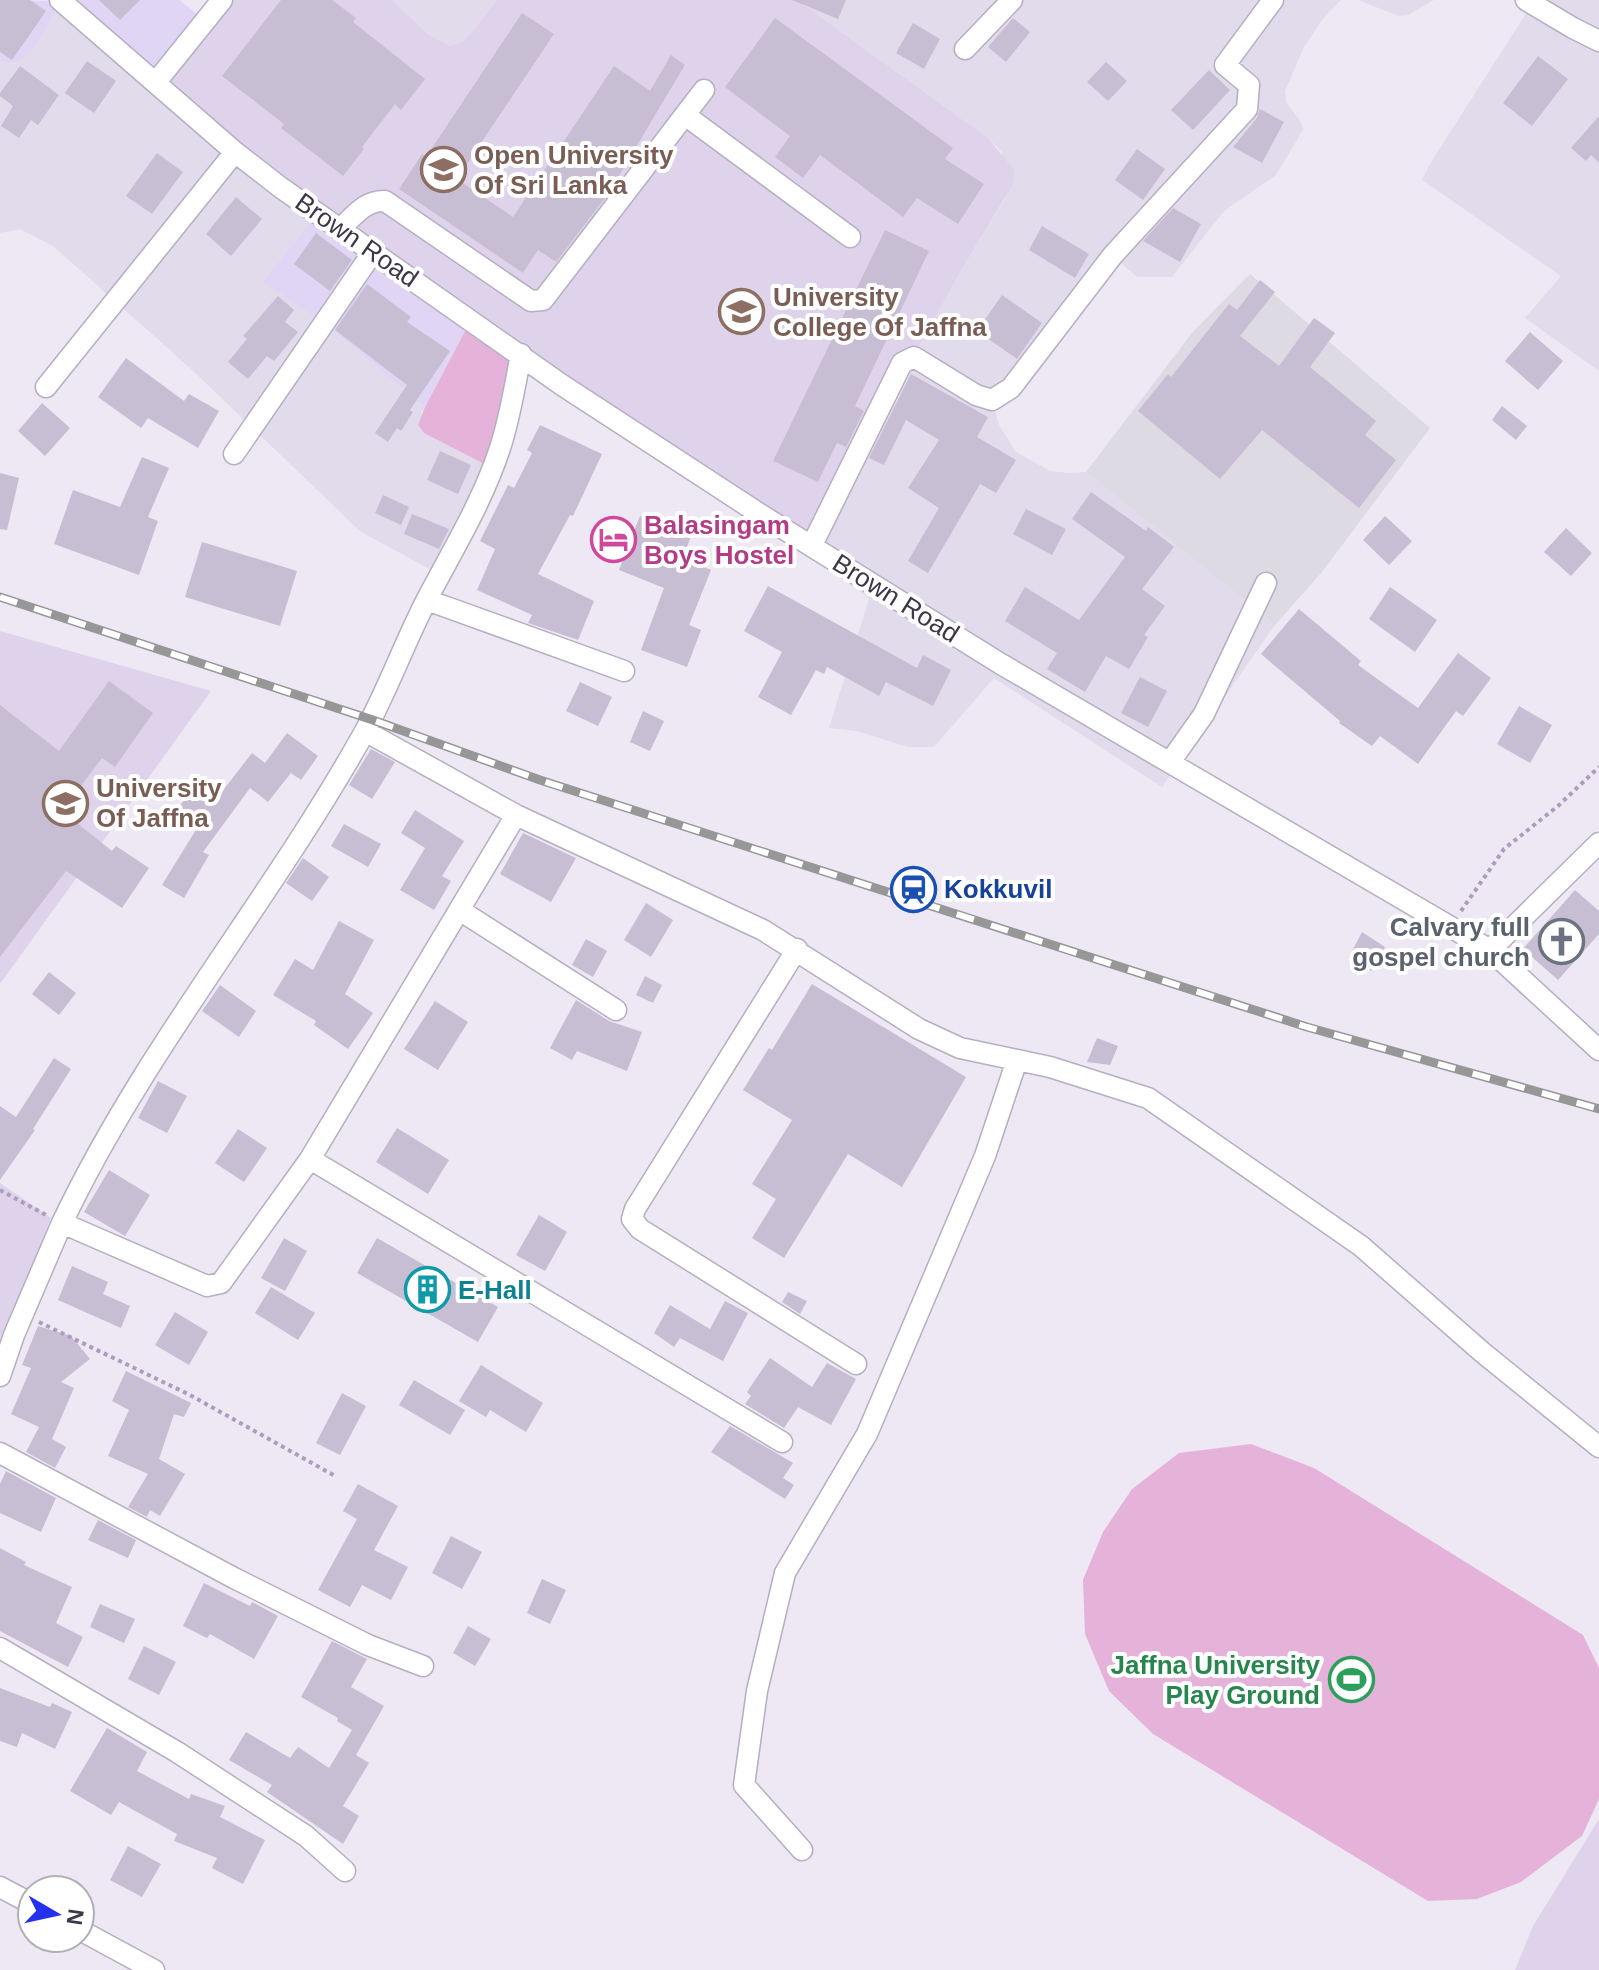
<svg xmlns="http://www.w3.org/2000/svg" width="1599" height="1970" viewBox="0 0 1599 1970" font-family="Arial,sans-serif">
<rect width="100%" height="100%" fill="#ede8f3"/>
<path fill="#e2dbeb" d="M392,0H497L472,32L462,42L450,46L429,35Z
M797,0H1341L1322,20L1304,47L1285,91L1286,102L1301,122L1303,130L1276,175L1224,211L1172,277H1137L1113,256L992,400L999,425L1016,452L1050,471L1069,473L1086,472L1275,625L1162,787L994,678L934,747H908L857,731L829,728L869,599L806,549L961,271L1005,199L1002,152L988,138Z
M1358,0H1434L1408,15L1399,16Z
M1526,0H1599V371L1525,318L1561,276L1422,180L1431,162L1532,4Z
M62,1L318,213L262,282L324,323L425,407L421,414L424,433L492,468L441,575L361,532L190,368L53,246L20,229L0,233V60L8,63L41,37Z"/>
<path fill="#e0d5f4" d="M0,0L62,1L41,37L29,52L16,62L8,63L0,60Z
M76,0H179L209,23L162,87L70,9Z
M318,213L471,320L425,407L324,323L262,282Z"/>
<path fill="#dddae3" d="M1250,274L1430,428L1322,572L1275,625L1086,472L1192,333Z"/>
<path fill="#dfd3eb" d="M228,0H392L429,35L450,46L462,42L472,32L497,0H797L988,138L1015,171L1012,186L961,271L806,549L280,187L162,87Z
M0,631L211,691L0,984Z
M0,1183L51,1218L0,1350Z
M1599,1819V1970H1515L1533,1926Z"/>
<path fill="#e5b3d9" d="M471,320L521,354L492,468L424,433L418,425L425,407Z
M1251,1444L1314,1468L1583,1635L1599,1668V1799L1582,1836L1521,1882L1477,1899L1428,1901L1153,1734L1109,1691L1085,1634L1083,1580L1103,1532L1132,1489L1179,1453Z"/>
<path fill="#c7bed4" d="M0,0H30L46,11L12,60L0,52Z
M99,0H140L120,20Z
M281,0H332L356,18L353,22L425,79L401,110L395,104L362,147L364,149L343,176L281,128L284,124L222,76Z
M792,0H846L838,19Z
M522,13L554,34L457,179L513,217L614,66L650,91L671,55L685,65L608,194L556,262L538,250L523,273L399,189L422,154L426,157Z
M775,18L953,148L945,159L984,184L958,224L917,198L903,217L820,155L803,178L775,157L790,136L725,87Z
M1013,18L1030,32L1006,62L988,47Z
M913,23L940,39L924,69L896,53Z
M1538,56L1568,79L1532,126L1503,103Z
M87,61L116,81L94,113L65,93Z
M1106,62L1127,81L1108,101L1087,82Z
M20,66L59,95L38,125L31,120L19,138L1,126L13,106L0,96V93Z
M1209,70L1230,90L1193,130L1171,110Z
M1260,109L1284,122L1262,163L1233,147L1257,118Z
M1599,116V163L1591,155L1586,161L1571,148Z
M1137,149L1165,169L1143,200L1115,180Z
M157,153L183,172L152,214L126,196Z
M236,197L262,219L231,256L206,234Z
M1173,208L1201,224L1180,262L1143,241Z
M1042,226L1089,254L1075,278L1029,250Z
M885,230L929,251L855,406L864,411L846,447L837,443L818,482L773,461Z
M316,233L352,260L330,291L294,264Z
M1260,280L1275,292L1240,336L1279,366L1314,318L1335,333L1310,367L1376,421L1365,435L1396,460L1359,508L1262,430L1220,479L1138,411L1168,374L1171,377L1229,304L1237,310Z
M367,284L411,317L407,322L450,351L410,410L413,412L401,431L397,428L388,442L375,433L407,385L335,330Z
M1002,295L1042,323L1017,359L977,331Z
M278,296L294,310L285,322L298,332L274,361L267,356L248,379L228,362L247,339L243,336Z
M1530,332L1563,361L1538,390L1505,361Z
M126,358L184,401L189,394L219,411L198,448L148,418L141,428L98,397Z
M911,374L988,417L977,437L1016,460L996,493L980,484L928,573L908,561L939,508L908,488L939,440L906,420L884,465L869,458Z
M42,403L70,428L45,456L18,431Z
M1502,406L1527,426L1516,440L1492,420Z
M540,425L602,454L573,516L570,515L538,574L594,601L578,640L528,623L532,615L477,590L495,549L480,541L508,485L514,488L532,453L527,450Z
M440,451L471,465L458,494L427,480Z
M142,457L169,468L148,517L158,521L139,575L54,544L73,490L120,507Z
M0,473L19,478L7,530L0,529Z
M1091,492L1146,531L1148,527L1174,547L1142,589L1165,606L1144,635L1148,637L1129,669L1106,656L1085,692L1047,669L1057,653L1005,621L1025,587L1079,620L1125,557L1072,519Z
M383,495L409,507L401,525L375,513Z
M1026,509L1066,529L1052,555L1013,534Z
M412,514L449,529L439,549L404,534Z
M640,516L691,536L683,558L711,570L689,625L701,630L687,667L641,650L664,588L619,570Z
M1385,516L1412,541L1389,565L1363,540Z
M1566,528L1592,553L1571,576L1544,552Z
M202,542L297,571L280,626L185,597Z
M768,586L917,668L923,655L951,670L933,706L886,682L879,696L827,667L824,674L816,670L791,715L758,697L782,652L744,631Z
M1390,587L1437,620L1415,652L1369,619Z
M1299,609L1361,661L1358,665L1418,708L1458,653L1491,678L1463,716L1456,711L1418,764L1380,736L1372,746L1339,723L1340,721L1261,654Z
M1140,677L1167,691L1148,727L1121,713Z
M109,681L153,713L115,767L102,758L62,811L112,851L116,846L149,868L122,908L66,871L0,957V705L59,751Z
M580,682L612,697L598,726L566,711Z
M1519,706L1552,725L1530,763L1497,744Z
M643,711L664,721L650,751L630,742Z
M287,733L318,756L301,780L291,773L268,802L250,788L203,852L209,855L184,898L162,885L197,828L175,812L201,778L221,793L252,753L265,763Z
M371,749L395,762L372,799L349,785Z
M415,810L464,841L442,876L451,881L434,910L400,890L425,848L401,833Z
M344,824L381,844L368,867L331,846Z
M523,833L576,858L551,902L500,874Z
M303,858L329,877L312,901L286,883Z
M1575,890L1599,911V934L1558,980L1523,949Z
M646,903L673,920L651,957L624,940Z
M339,921L374,940L345,994L373,1013L348,1049L314,1025L316,1021L273,995L295,959L313,970Z
M1362,932L1385,947L1371,971L1349,957Z
M586,939L607,951L593,977L572,965Z
M49,972L76,993L59,1015L32,994Z
M645,976L662,985L653,1003L636,995Z
M812,984L966,1077L902,1187L848,1154L784,1258L752,1238L776,1199L752,1184L792,1120L743,1090L769,1048L772,1050Z
M220,985L256,1011L239,1037L202,1011Z
M576,1000L609,1021L642,1032L627,1071L577,1051L572,1060L550,1048Z
M435,1001L468,1022L438,1070L404,1049Z
M1097,1038L1118,1046L1110,1065L1087,1062Z
M54,1058L71,1069L33,1129L35,1130L0,1180V1106L16,1117Z
M158,1081L187,1096L167,1133L138,1118Z
M397,1128L449,1160L428,1194L376,1162Z
M238,1129L267,1148L244,1182L215,1163Z
M109,1170L150,1195L125,1236L84,1212Z
M539,1215L567,1232L545,1271L516,1255Z
M284,1238L307,1251L285,1291L261,1278Z
M377,1238L498,1307L478,1342L357,1273Z
M72,1266L108,1282L103,1294L130,1306L121,1328L58,1300Z
M271,1287L315,1313L298,1340L255,1313Z
M788,1292L807,1301L800,1314L782,1302Z
M725,1301L748,1313L723,1361L680,1338L674,1347L654,1333L670,1305L710,1329Z
M175,1312L208,1332L189,1365L155,1345Z
M38,1326L71,1336L90,1359L61,1382L74,1388L52,1439L66,1447L55,1468L26,1452L39,1427L11,1414L31,1368L22,1365Z
M770,1358L812,1387L827,1363L856,1379L831,1425L798,1407L784,1428L745,1404L751,1396L747,1392Z
M481,1365L543,1403L526,1432L490,1410L486,1417L459,1401Z
M126,1371L191,1403L184,1417L174,1414L159,1459L185,1474L160,1516L150,1510L147,1517L128,1507L148,1474L108,1456L129,1410L112,1401Z
M414,1380L465,1410L450,1435L399,1405Z
M342,1393L366,1406L340,1455L316,1443Z
M730,1426L793,1463L783,1478L794,1485L785,1499L711,1452Z
M6,1471L56,1498L41,1532L0,1513V1484Z
M358,1484L398,1506L374,1550L408,1567L391,1600L362,1585L350,1607L318,1590L357,1519L343,1511Z
M98,1520L136,1540L128,1558L88,1540Z
M451,1536L482,1552L462,1589L432,1573Z
M0,1548L26,1562L24,1565L72,1587L56,1623L83,1637L68,1667L0,1631Z
M542,1579L566,1590L550,1624L527,1613Z
M204,1583L250,1606L252,1602L278,1616L254,1659L210,1634L207,1638L183,1626Z
M100,1604L135,1619L124,1643L90,1627Z
M468,1626L491,1639L475,1666L453,1653Z
M332,1641L367,1659L351,1687L384,1706L356,1755L369,1763L343,1806L359,1816L343,1844L267,1792L272,1785L229,1760L246,1732L290,1758L298,1747L329,1768L352,1730L337,1721L338,1718L301,1697Z
M144,1646L176,1662L159,1695L128,1679Z
M0,1688L50,1707L52,1703L72,1712L55,1749L22,1733L17,1747L0,1741Z
M107,1728L147,1752L137,1771L189,1799L191,1794L225,1806L220,1817L265,1840L243,1884L212,1868L217,1858L174,1841L177,1834L119,1802L111,1815L70,1791Z
M128,1846L161,1864L142,1897L110,1880Z"/>
<g fill="none" stroke-linecap="round" stroke-linejoin="round">
<defs>
<path id="minor" d="M60,0L235,152L280,187L562,385L766,518L1001,664L1490,950L1599,1050
M1526,0L1573,28L1599,41
M965,49L1012,0
M156,82L222,0
M685,115L850,237
M340,229C354,216 365,200 385,201L531,301L543,300L704,90
M46,387L235,152
M234,454L373,252
M812,545L902,363L914,357L976,395L992,400L1011,388L1113,255L1247,109L1249,85L1225,65L1273,0
M427,600L624,671
M365,731L516,815
M1170,762L1204,714L1266,583
M461,911L616,1010
M797,949L635,1209L632,1219L640,1229L856,1364
M1490,950L1599,843
M310,1159L782,1442
M62,1223C144,1050 270,901 364,733C387,691 404,644 426,601C452,551 482,503 500,448C510,418 515,385 521,354
M0,1376L14,1335L62,1223L207,1286L221,1283L310,1159L516,815L763,930L919,1029L960,1048L1050,1067L1148,1098L1361,1246L1482,1352L1599,1447
M0,1453L234,1578L368,1645L423,1666
M0,1648L177,1752L306,1836L345,1871
M802,1850L744,1785L757,1691L785,1573L867,1434L985,1156L1017,1060
M0,1887L32,1904
M80,1930L154,1970"/>
</defs>
<use href="#minor" stroke="#b6aec1" stroke-width="23"/>
<path stroke="#ac9dbf" stroke-width="4" stroke-dasharray="4 4" stroke-linecap="butt" d="M1461,911L1504,849L1558,806L1599,767
M0,1190L46,1215
M39,1322L190,1395L337,1477"/>
<use href="#minor" stroke="#fff" stroke-width="20"/>
<defs>
<path id="rail" d="M0,597L370,719L540,780L1307,1027L1599,1109"/>
</defs>
<use href="#rail" stroke="#979797" stroke-width="9"/>
<use href="#rail" stroke="#fff" stroke-width="6" stroke-dasharray="18" stroke-linecap="butt"/>
</g>
<defs>
<symbol id="university-ring" viewBox="-11 -11 22 22"><circle r="9.5" fill="#fff" stroke="#8d6e63" stroke-width="1.5"/><path d="M0-5L7-2L0 1L-7-2ZM-4 1L0 2.5L4 1V4Q0 6-4 4Z" fill="#8d6e63"/></symbol>
<symbol id="hotel-ring" viewBox="-11 -11 22 22"><circle r="9.5" fill="#fff" stroke="#d1479c" stroke-width="1.5"/><path d="M-6-4.5h1.5V1H6V5H4.5V3h-9V5H-6ZM-4 0a1.8 1.8 0 1 1 3.6 0ZM.5 0V-2.5h3Q6-2.5 6 0Z" fill="#d1479c"/></symbol>
<symbol id="station-ring" viewBox="-11 -11 22 22"><circle r="9.5" fill="#fff" stroke="#1a4fb4" stroke-width="1.5"/><path d="M-3-6H3Q5-6 5-4V2Q5 4 3 4L4.5 6H3L1.5 4h-3L-3 6H-4.5L-3 4Q-5 4-5 2V-4Q-5-6-3-6ZM-3.5-4v3h7v-3ZM-3.5 1v1.5H-2V1ZM2 1v1.5H3.5V1Z" fill="#1a4fb4"/></symbol>
<symbol id="church-ring" viewBox="-11 -11 22 22"><circle r="9.5" fill="#fff" stroke="#6b7280" stroke-width="1.5"/><path d="M-1.2-6h2.4v3.5h3.3v2.4h-3.3V6h-2.4V-.1h-3.3v-2.4h3.3Z" fill="#6b7280"/></symbol>
<symbol id="building-ring" viewBox="-11 -11 22 22"><circle r="9.5" fill="#fff" stroke="#0f9aa8" stroke-width="1.5"/><path d="M-4-6H4V6H1V3H-1V6H-4ZM-2.5-4.3h1.7v1.8h-1.7ZM.8-4.3h1.7v1.8H.8ZM-2.5-1h1.7V.8h-1.7ZM.8-1h1.7V.8H.8Z" fill="#0f9aa8"/></symbol>
<symbol id="stadium-ring" viewBox="-11 -11 22 22"><circle r="9.5" fill="#fff" stroke="#2e9e5b" stroke-width="1.5"/><path d="M0-5a6.5 5 0 1 0 0 10a6.5 5 0 1 0 0-10ZM-3.5-1.8h7v3.6h-7Z" fill="#2e9e5b"/></symbol>
</defs>
<g fill-rule="evenodd">
<use href="#university-ring" x="418" y="144" width="51" height="51"/>
<use href="#university-ring" x="716" y="286" width="51" height="51"/>
<use href="#hotel-ring" x="588" y="514" width="51" height="51"/>
<use href="#university-ring" x="40" y="778" width="51" height="51"/>
<use href="#station-ring" x="888" y="864" width="51" height="51"/>
<use href="#church-ring" x="1536" y="916" width="51" height="51"/>
<use href="#building-ring" x="402" y="1264" width="51" height="51"/>
<use href="#stadium-ring" x="1326" y="1654" width="51" height="51"/>
</g>
<g text-anchor="middle" stroke-width="8" stroke-linejoin="round" paint-order="stroke">
<g font-size="26" font-weight="bold" fill="#785e54" stroke="#fff" text-anchor="start">
<text x="474" y="164">Open University<tspan x="474" dy="30">Of Sri Lanka</tspan></text>
<text x="773" y="306">University<tspan x="773" dy="30">College Of Jaffna</tspan></text>
<text x="96" y="797">University<tspan x="96" dy="30">Of Jaffna</tspan></text>
</g>
<g font-size="26" fill="#3d3746" stroke="#fff">
<text transform="translate(357 240) rotate(35)" y="9">Brown Road</text>
<text transform="translate(896 598) rotate(32)" y="9">Brown Road</text>
</g>
<g font-size="26" font-weight="bold" fill="#b23c85" stroke="#fff" text-anchor="start">
<text x="644" y="534">Balasingam<tspan x="644" dy="30">Boys Hostel</tspan></text>
</g>
<g font-size="26" font-weight="bold" fill="#164399" stroke="#fff" text-anchor="start">
<text x="944" y="898">Kokkuvil</text>
</g>
<g font-size="26" font-weight="bold" fill="#5b616d" stroke="#fff" text-anchor="end">
<text x="1530" y="936">Calvary full<tspan x="1530" dy="30">gospel church</tspan></text>
</g>
<g font-size="26" font-weight="bold" fill="#0d838f" stroke="#fff" text-anchor="start">
<text x="458" y="1299">E-Hall</text>
</g>
<g font-size="26" font-weight="bold" fill="#27864d" stroke="#fff" text-anchor="end">
<text x="1320" y="1674">Jaffna University<tspan x="1320" dy="30">Play Ground</tspan></text>
</g>
</g>
<g transform="translate(56 1914) rotate(99)"><circle r="38" fill="#ffffff" stroke="#b1afb5" stroke-width="2"/>
<path d="M0-6L14 30L0 20L-14 30Z" fill="#2532ed"/>
<text y="-12" font-size="22" font-weight="bold" text-anchor="middle" fill="#3d3746">N</text>
</g>
</svg>
